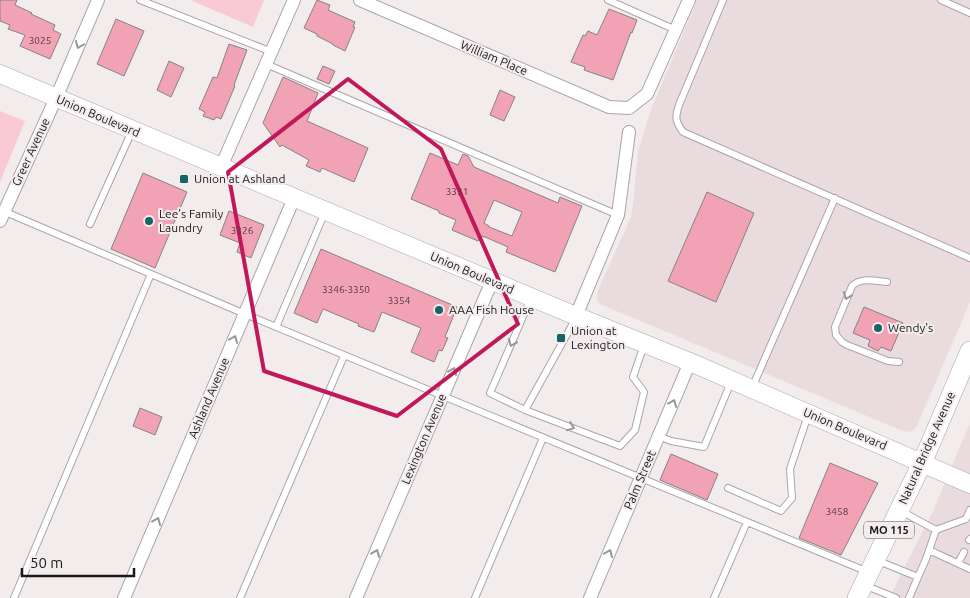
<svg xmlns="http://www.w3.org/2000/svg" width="970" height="598" viewBox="0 0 970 598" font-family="Ubuntu,sans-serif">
<rect width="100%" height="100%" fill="#f2eced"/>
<path fill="#e9dbde" d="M697,0H970V302L916,428L910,432L903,431L600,304L597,299L598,290L631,217L633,204L638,152L650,112Z
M970,423V598H889L933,511Z"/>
<path fill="#f9cad4" d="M190,0H264L253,27Z
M0,111L25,121L0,182Z"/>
<path fill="#f2a2b5" stroke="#878283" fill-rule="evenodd" d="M0,0H17L15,5L32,13L31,14L55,25L53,30L61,34L50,59L20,46L25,35L8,29L10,25L0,21Z
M317,0L330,5L328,10L355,22L353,27H355L345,51L333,45V44L317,36V34L304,28Z
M609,9L637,20L632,33L631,32L613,80L584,70L585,67L571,62L583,35L585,36L588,31L597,35Z
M116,19L144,31L124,76L97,64Z
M229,44L247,50L234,85L235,86L221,119L216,117L214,120L203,116L205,112L199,109L213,77L217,78Z
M169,61L184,68L171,97L157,90Z
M323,66L335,71L329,84L317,79Z
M283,77L318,93L307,121L368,148L354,182L322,168L320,172L306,166L309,160L282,145L280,147L263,123Z
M500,90L515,97L504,121L490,115Z
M430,153L458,165L463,154L468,156L474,167L558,203L560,197L582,206L555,272L506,252L508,247L485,237L480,236L478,241L452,230L456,220L439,213V211L411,199ZM494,200L522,212L512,236L489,227V226L484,223Z
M143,173L187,192L155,268L111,249Z
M707,192L754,213L716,302L668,281Z
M229,211L264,225L251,258L237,252L240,243L220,235Z
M321,249L457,307L445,337L448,338L442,351L439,350L434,362L411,352L421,328L382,312L374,332L358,326L359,324L323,309L317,323L294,313Z
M864,307L903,323L891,351L881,347L878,351L868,346L870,340L853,333Z
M140,408L162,417L155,435L133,426Z
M671,454L718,474L707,500L660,480Z
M830,463L878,483L841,555L799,538Z"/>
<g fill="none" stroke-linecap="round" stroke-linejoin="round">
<defs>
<path id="service" d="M140,0L272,52
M608,0L676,30
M723,0L679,105C675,117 675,121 683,132L970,258
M941,0L970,13
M266,64L618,215
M3,211L245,314L868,572
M90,224L132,131
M887,282C875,281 861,277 852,286L835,327L836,335L842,342L847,345L888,361L899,362
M531,298L490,393L525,410L576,318
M276,327L325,212
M752,388L835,198
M525,410L620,446L635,430L644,392L633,377L644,345
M659,436L671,441L704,447L731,382
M728,488L781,511L792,498L790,469L808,415
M936,530L966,519L970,510
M969,540L970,539
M929,550L970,569
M876,560L918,577L926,559L936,530L901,511
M958,563L964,552
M864,585L896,598
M14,598L151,274
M240,598L344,356
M475,598L543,438
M714,598L747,522
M909,598L918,577"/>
<path id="minor" d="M360,0L609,107L629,108L647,94L689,0
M221,167L294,0
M0,221L56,98L98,0
M576,316L618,215L629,132
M124,598L294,198
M356,598L492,281
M590,598L690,362"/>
<path id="secondary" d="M0,74L576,316L690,362L970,484"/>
<path id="primary" d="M857,598L922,463L970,351"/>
</defs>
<use href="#service" stroke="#aaa5a6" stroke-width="8"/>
<use href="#minor" stroke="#aaa5a6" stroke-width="14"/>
<use href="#secondary" stroke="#aaa5a6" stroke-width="19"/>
<use href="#primary" stroke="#aaa5a6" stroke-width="20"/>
<use href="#service" stroke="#fff" stroke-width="6"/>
<use href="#minor" stroke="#fff" stroke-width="12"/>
<use href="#secondary" stroke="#fff" stroke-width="18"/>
<use href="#primary" stroke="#fff" stroke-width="19"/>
</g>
<defs><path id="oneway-chevron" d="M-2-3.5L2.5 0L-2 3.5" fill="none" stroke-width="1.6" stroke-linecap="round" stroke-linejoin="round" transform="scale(1.25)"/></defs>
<g stroke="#989797">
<use href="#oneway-chevron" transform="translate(79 45) rotate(113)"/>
<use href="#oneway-chevron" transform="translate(847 296) rotate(112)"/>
<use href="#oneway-chevron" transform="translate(234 339) rotate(-67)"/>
<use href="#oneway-chevron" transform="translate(512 343) rotate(113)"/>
<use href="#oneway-chevron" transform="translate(453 371) rotate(-67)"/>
<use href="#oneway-chevron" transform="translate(673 403) rotate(-67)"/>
<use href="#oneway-chevron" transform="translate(571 427) rotate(21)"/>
<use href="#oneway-chevron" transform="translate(157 521) rotate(-67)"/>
<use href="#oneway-chevron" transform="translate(376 553) rotate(-67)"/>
<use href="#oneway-chevron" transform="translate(609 553) rotate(-67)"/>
</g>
<path fill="none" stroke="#c2185b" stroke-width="4" stroke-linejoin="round" d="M348,79L441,149L518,324L397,416L264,371L228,172Z"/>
<g fill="#146469" stroke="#f2eced" stroke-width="2">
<rect x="179" y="174" width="10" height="10" rx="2.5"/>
<circle cx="149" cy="221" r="5"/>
<circle cx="439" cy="310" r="5"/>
<circle cx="878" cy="328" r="5"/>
<rect x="556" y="333" width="10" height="10" rx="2.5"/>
</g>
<g text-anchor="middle" stroke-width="4" stroke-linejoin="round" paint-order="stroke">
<g font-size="10" fill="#503a3f">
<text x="40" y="44">3025</text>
<text x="457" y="195">3331</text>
<text x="242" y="234">3326</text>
<text x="346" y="293">3346-3350</text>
<text x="399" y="304">3354</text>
<text x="837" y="515">3458</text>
</g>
<rect fill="#f2eced" stroke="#5b5858" stroke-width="1" x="864" y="521.5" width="50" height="17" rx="4"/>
<g font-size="11" font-weight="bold" fill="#1a1818">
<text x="889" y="534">MO 115</text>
</g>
<g font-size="12" fill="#1a1818" stroke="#f2eced">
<text transform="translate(494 58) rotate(23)" y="4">William Place</text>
<text transform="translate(98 116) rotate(23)" y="4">Union Boulevard</text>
<text transform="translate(31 152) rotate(-65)" y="4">Greer Avenue</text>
<text transform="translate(472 273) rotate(23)" y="4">Union Boulevard</text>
<text transform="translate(209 398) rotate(-67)" y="4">Ashland Avenue</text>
<text transform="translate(845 429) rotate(23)" y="4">Union Boulevard</text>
<text transform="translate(424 439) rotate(-67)" y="4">Lexington Avenue</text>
<text transform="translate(927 448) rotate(-66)" y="4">Natural Bridge Avenue</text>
<text transform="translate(640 480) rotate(-67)" y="4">Palm Street</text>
</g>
<g font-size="12" fill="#1a1818" stroke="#f2eced" text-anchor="start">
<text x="194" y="183">Union at Ashland</text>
<text x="159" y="218">Lee's Family<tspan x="159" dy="14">Laundry</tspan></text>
<text x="449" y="314">AAA Fish House</text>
<text x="888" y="332">Wendy's</text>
<text x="571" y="335">Union at<tspan x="571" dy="14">Lexington</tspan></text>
</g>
</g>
<path d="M22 568v8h112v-8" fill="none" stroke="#1a1818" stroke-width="2.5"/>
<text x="30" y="568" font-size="15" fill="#1a1818" stroke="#f2eced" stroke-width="4" paint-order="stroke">50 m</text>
</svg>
